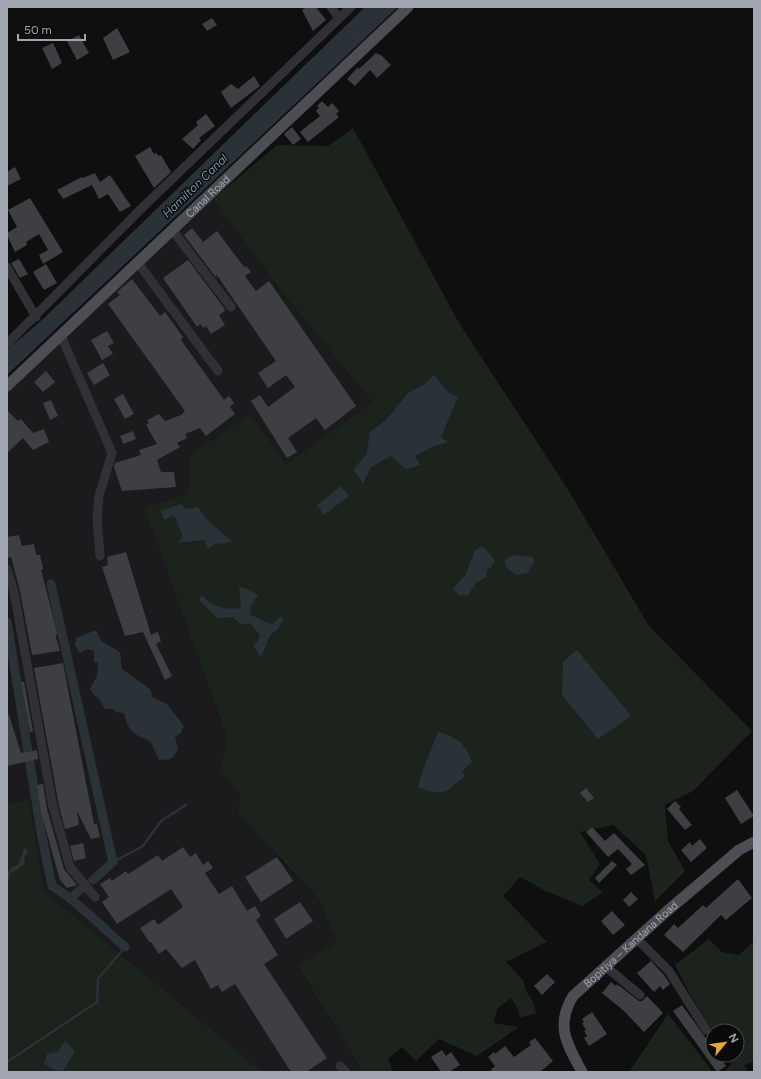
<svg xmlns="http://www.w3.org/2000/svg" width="761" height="1079" viewBox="0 0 761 1079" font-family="Figtree,sans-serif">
<rect width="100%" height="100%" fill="#0f0f10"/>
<path fill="#1b1b1d" d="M213,199L285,296L372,402L286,464L250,414L191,454L187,494L144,508L227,739L219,772L227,779L240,794L277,857L319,900L336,943L297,966L363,1072H263L44,891L29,800L7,805V388Z"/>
<path fill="#1c231d" d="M353,128L459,323L567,488L649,626L752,731L693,791L665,805L668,841L685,871L655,901L646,855L613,825L580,832L600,864L589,880L603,892L582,906L546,891L520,877L503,896L547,942L506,962L524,981C525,997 534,996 536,1013L520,1018L517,1007L511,998L498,1008L493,1023L519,1027L477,1056L439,1039L416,1061L402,1047L388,1059L393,1072H363L297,965L336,943L319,900L239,814L240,794L227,779L219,772L227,738L144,508L187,494L191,454L250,414L286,464L372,402L285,296L213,199L277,145L328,146Z
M29,799L44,891L263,1072H7V805Z
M709,939L722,952L739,955L754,941V1061L744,1065L748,1072H723L731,1065L725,1055H737V1031H713V1034L690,994L675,965Z
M668,1014L713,1072H629Z"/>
<path fill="#2a3238" d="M365,7H398L7,375V350L43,319Z
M434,375L448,392L458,397L441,437L448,442L429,448L415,456L420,465L406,469L391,456L371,467L363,483L353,470L367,453L370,432L386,420L408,393L425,384Z
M341,486L349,496L324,515L317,505Z
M181,504L185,509L198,507L209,522L233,542L215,544L208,549L204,540L177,543L183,537L174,515L164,520L161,511Z
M483,546L495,561L492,566L487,571V577L476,583L468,595H459L453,589L466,574L475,550Z
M514,555L533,557L534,563L530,568L528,573L516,575L507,568L504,560Z
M243,587L258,595L250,607L251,615L272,625L280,617L284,619L278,629L270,635L261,657L253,645L258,641L260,635L251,624H241L233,617L217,618L199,600L202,595C213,608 225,610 241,608L239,588Z
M96,630L101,641L120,652L122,669L151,690L152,697L167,704L184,726L181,733L175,737L178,750L171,759L159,760L151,742L133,733L127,724L124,713L115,712L114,709H105L100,700L95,696L90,689L97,676L98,663L94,662V651L87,649L80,653L75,645L76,638Z
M577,650L631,716L598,739L562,695L563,662Z
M438,732C457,737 465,743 472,762L462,771L465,776C445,792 444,798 418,787C422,769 431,751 438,732Z
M26,845L28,853L24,857L25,864L10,874L7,887V874L9,870L18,864Z
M66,1041L75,1052C61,1070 68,1078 44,1064L47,1054L57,1052Z"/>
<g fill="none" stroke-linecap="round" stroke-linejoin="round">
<path stroke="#2a3238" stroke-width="2.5" d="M113,862L143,846L161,821L186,805
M7,1062L97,1002L98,979L125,947"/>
<path stroke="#2a3238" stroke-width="9" d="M51,584L113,862L93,880
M7,622L41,832L52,886C79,903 101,926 125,947
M71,898L81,889"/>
</g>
<path fill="#3e3f43" d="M306,7H316L326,20L313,31L302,10Z
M212,18L217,25L207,31L202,24Z
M117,28L130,52L113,60L103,38Z
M79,35L89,53L77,60L67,41Z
M53,43L62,63L52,69L42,48Z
M376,53L379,55L380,54L391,65L377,78L370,70L355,86L347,79L358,67L359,69Z
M254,76L260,86L231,108L221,92L231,84L238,89Z
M322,101L328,107L332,103L339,111L336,114L339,117L308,142L300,132L320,116L316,111L319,108L317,106Z
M206,114L215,126L199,138L201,140L193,149L182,139L198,125L196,122Z
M292,127L301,139L293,145L284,134Z
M150,147L154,154L156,153L159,156L161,155L171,172L154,188L135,156Z
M15,167L21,179L7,186V172Z
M95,173L100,182L110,175L131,206L120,212L108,194L99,199L92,185L63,199L57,190L82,177L83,178Z
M30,198L63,252L43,264L39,255L48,250L39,234L26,242L27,245L15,252L7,235V233L17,227L8,210Z
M192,228L203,242L217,231L244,267L246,266L251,272L245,276L256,291L269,281L356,406L325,430L316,418L288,438L297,452L287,458L251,401L260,395L268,407L295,387L286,375L268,388L258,373L276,361L216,274L217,279L184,235Z
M19,259L28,274L20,278L11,263Z
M188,260L224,308L225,311L219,315L225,325L211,334L206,326L203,328L200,324L197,327L163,278Z
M46,264L57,283L44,290L33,272Z
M132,279L160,316L165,312L183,337L181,340L224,400L229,396L234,403L230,407L235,414L206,436L200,428L185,434L187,438L177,443L180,447L157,460L161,472H174L176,487L122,491L114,467L115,463L141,455L139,450L157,444L146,425L149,423L147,420L159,414L165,421L181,415L185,411L108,304L120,295L117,292Z
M107,331L114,343L108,346L113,354L102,360L91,340Z
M103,363L110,375L94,385L87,373Z
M46,371L55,382L43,392L34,382Z
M123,394L134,414L125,419L114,399Z
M51,400L58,416L50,420L43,403Z
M7,410L18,421L21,419L33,433L44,429L49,442L33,450L23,438L7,453Z
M133,431L136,439L123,444L120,436Z
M19,535L22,546L34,544L36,555H40L43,569L41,570L57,632L56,638L60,651L32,655L20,591L11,557L7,558V537Z
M126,552L151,635L158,632L161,641L156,644L172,676L165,680L143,632L125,636L102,567L108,565L107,557Z
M63,663L94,824H97L100,837L91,839L77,811L79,825L65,829L59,806L34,668Z
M22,670L33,732H30L21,682H24Z
M7,715H9L21,753L37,750L38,759L7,766Z
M43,784L47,809L64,869L77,885L67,888L60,880L41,812L37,785Z
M586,788L594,798L588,802L580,793Z
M737,790L754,816L741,824L725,798Z
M675,801L681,807L679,809L692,825L685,830L667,809Z
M592,827L605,841L614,833L645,865L631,875L626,869L632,864L618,849L608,857L586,832Z
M700,839L707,848L691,862L681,850L690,842L692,846Z
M83,843L86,858L74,861L70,846Z
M183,847L190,857L196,853L203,865L208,861L213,868L205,873L219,894L232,886L247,911L255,906L261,916L256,920L278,955L264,964L327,1058L306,1072H291L235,984L222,992L218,985L211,989L195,960L182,968L166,949L159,954L151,942L150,943L140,928L154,919L158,925L183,907L171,889L117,924L102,902L109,897L100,884L110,878L112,881L126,871L128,874L158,855L162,861Z
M277,857L293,881L261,902L245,877Z
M612,861L617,865L599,883L595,878Z
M738,879L752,898L726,920L721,915L683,952L664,935L674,924L678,928L703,905L706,908Z
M631,892L638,899L629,907L623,900Z
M300,902L313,921L286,939L274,919Z
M612,911L625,925L613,935L601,921Z
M651,961L664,975L670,984L663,990L660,986L654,992L637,973Z
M547,974L555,982L542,995L534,986Z
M611,982L616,986L617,984L639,1001H642L647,996L663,1013L644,1032L624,1011L602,993Z
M682,1005L713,1048V1055H718L726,1066L717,1072L673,1011Z
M592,1012L607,1034L589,1046L584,1038L587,1036L584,1031L586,1030L582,1023L584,1022L582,1019Z
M535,1038L553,1061L540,1072H489L495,1066L488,1057L494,1052L495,1054L505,1046L514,1057L531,1045L529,1042Z
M442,1050L446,1056L451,1052L460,1065L449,1072H441L431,1057Z"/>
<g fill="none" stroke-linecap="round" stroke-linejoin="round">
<path stroke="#37383c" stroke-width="1.5" stroke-dasharray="2 3" stroke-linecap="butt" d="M345,27L358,42"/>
<path stroke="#313135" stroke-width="9" d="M331,7L339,18
M173,231L231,307
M138,263L218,371
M7,267L36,317
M61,336L112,453L99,496L97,518L100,556
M7,344L143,207L351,7
M7,569L14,592L53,807L70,867L95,897
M636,938L669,971L706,1030
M605,966L640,995
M340,1066L346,1072"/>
<g stroke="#4d4e54" stroke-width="11">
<path id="s1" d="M7,386L408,7"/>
<path id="s2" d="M582,1072C567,1044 555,1026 573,996L666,912L739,850L754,842"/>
</g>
</g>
<g text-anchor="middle" stroke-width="3" stroke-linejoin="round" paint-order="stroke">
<g font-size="11" fill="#a1a6b0" stroke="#0a0a0b">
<text dy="4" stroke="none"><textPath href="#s1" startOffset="276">Canal Road</textPath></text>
<text dy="4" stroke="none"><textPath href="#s2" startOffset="159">Bopitiya – Kandana Road</textPath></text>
</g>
<g font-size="12" font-style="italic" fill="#7a94aa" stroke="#0a0a0b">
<text transform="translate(195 186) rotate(-44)" y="4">Hamilton Canal</text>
</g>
</g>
<rect width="761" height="1079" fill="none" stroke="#a1a6b0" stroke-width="16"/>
<g transform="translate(725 1043) rotate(61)"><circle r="19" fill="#0a0a0b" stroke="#46484d"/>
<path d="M0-3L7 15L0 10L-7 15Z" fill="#e2a835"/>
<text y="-6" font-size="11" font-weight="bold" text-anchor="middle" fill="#a1a6b0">N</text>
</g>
<path d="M18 34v6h67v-6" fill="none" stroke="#a1a6b0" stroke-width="2"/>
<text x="24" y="34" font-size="12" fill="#a1a6b0" stroke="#0a0a0b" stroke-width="3" paint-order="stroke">50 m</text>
</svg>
